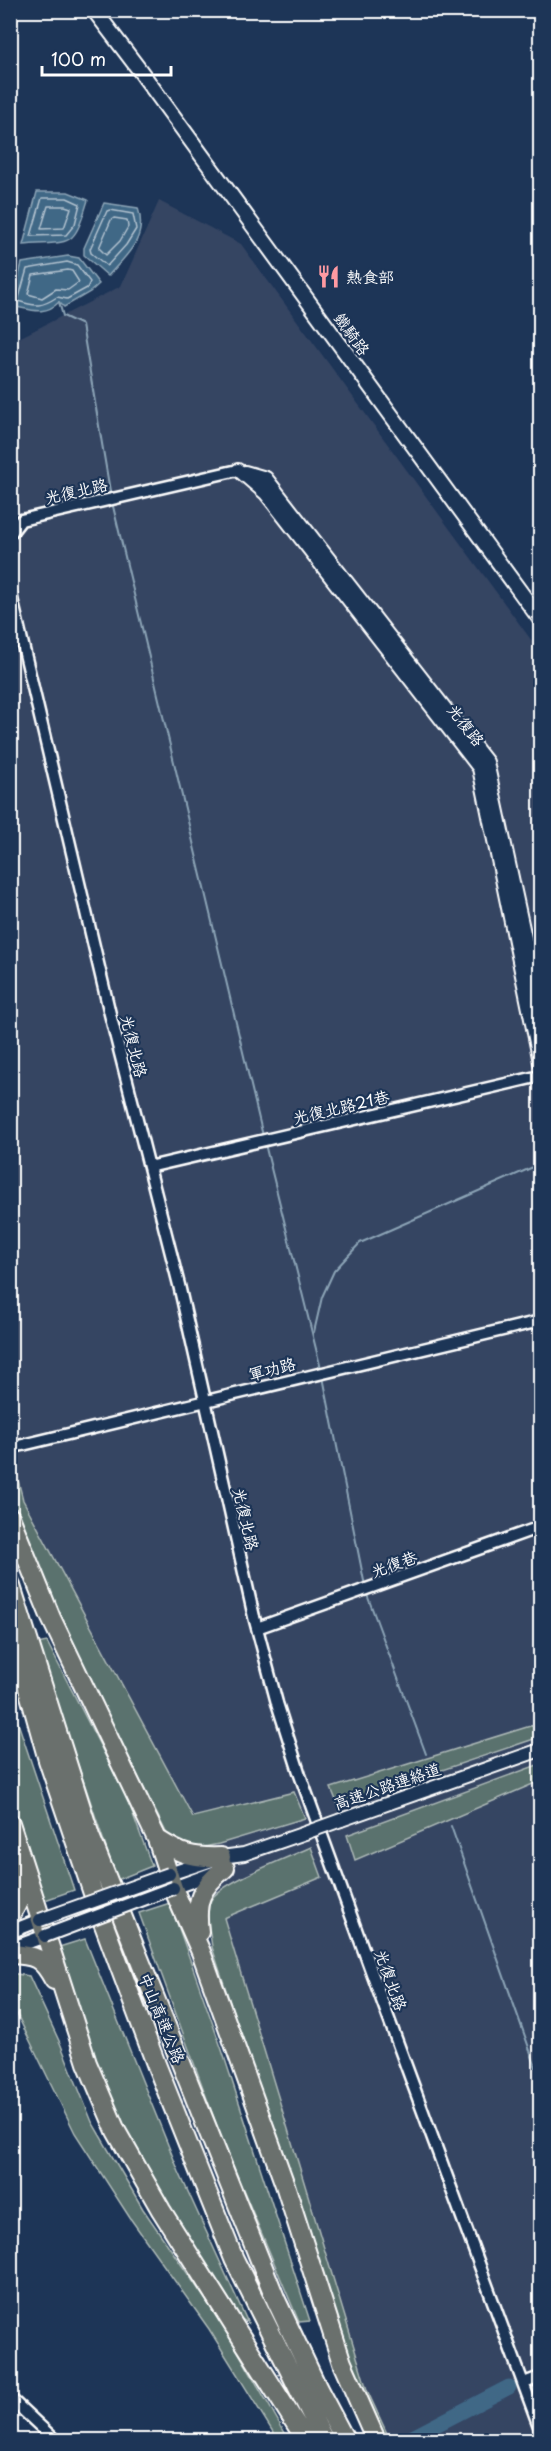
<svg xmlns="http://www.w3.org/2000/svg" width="551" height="2451" viewBox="0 0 551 2451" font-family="'Playpen Sans','LXGW WenKai TC',sans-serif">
<rect width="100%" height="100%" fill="#1d3557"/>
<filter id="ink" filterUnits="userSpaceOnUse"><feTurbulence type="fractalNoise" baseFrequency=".0167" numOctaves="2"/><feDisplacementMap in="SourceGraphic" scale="12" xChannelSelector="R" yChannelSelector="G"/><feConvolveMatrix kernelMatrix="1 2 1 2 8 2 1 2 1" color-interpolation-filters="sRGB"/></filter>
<g filter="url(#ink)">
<path fill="#344462" d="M159,201L241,244L540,652V2440H390L367,2390L193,1817L23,1500L11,1448V342L121,286Z"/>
<path fill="#5a726e" stroke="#acb8b6" stroke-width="1.5" d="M12,1456L23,1500L193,1817L294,1792L305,1818L219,1844L183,1851L169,1838L47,1594L11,1502L10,1457Z
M47,1642L127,1798L152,1866L117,1880L37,1644Z
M10,1699L74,1890L42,1901L11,1800Z
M540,1723V1737L338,1805L331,1788Z
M540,1764V1781L355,1860L347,1835Z
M311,1847L322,1877L224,1918L367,2390L390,2440H381L346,2359L212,1947C210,1932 205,1914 211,1900C219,1883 292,1856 311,1847Z
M170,1903L222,2050L310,2321L299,2322L221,2137L139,1913Z
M85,1939L179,2172L248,2323L236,2316L122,2132L89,2055L56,1948Z
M10,1973L29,1976L60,2043L92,2122L143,2209L221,2322L289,2440H278L209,2329L130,2218L75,2133L11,2002Z"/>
<path fill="#3f6786" stroke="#8ca4b6" stroke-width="1.5" d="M37,192H68L88,200C73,250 72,241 23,245Z
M104,203L138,208C148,239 127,254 108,276L84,255V248Z
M68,256L79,258L99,284L90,292L64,307L59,302C44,317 30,309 11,306L22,263Z"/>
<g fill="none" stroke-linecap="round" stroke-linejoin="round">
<path stroke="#b2c2cf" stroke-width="1.5" d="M42,198H67L80,204L75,224L66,235L31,236Z
M48,206H65L71,208L64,228L41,229Z
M110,210L133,214L136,229L126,245L107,266L91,253L90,249L107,211Z
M114,218L127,220L128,227L120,241L106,255L99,248L111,220Z
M67,262L77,265L90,282L87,288L67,299L57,297C42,307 36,307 18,301L27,269Z
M68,270L72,271L79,282L68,290L56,289L42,298L28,294L33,275Z"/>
<path stroke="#8ca4b6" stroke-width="2" d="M59,302L63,316L82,325L111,497
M112,502L263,1136
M265,1144L321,1369
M314,1332L322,1297L334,1271L360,1243L540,1164
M323,1377L365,1586
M366,1592L426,1754
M451,1826L540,2079"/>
<path stroke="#3f6786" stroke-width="15" d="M407,2440L509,2387"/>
<defs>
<path id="minor" d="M10,90V116
M10,534L21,520L238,470
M10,590L110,1014L179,1285L254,1617L277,1703L300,1775L377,1987L540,2429
M149,1167L540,1076
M10,1448L540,1321
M257,1628L540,1527
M524,2383L540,2377
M10,2398L55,2440"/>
<path id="tertiary" d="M238,470L266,494L479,768L540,1062
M245,472L266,478L487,762L540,1007
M341,1820L540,1750
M169,1874L221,1857L244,1854L305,1833
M173,1888L216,1872
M10,1932L40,1920
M10,1949L45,1936"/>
<path id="secondary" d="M94,10L138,68L540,619"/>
<path id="motorway" d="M10,1517L51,1618L157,1839L173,1888L201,1952L285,2185L342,2363L376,2440
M10,1583L90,1836L276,2300L318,2389L345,2440
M10,1624L48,1760L100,1914L156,2064L234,2259L324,2440
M10,1823L87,2063L116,2131L161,2210L306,2440
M157,1839C182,1855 192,1858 221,1857
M10,1917L20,1898L21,1872
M199,1932C195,1901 200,1888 225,1868
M10,1954C35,1955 42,1957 54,1980"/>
</defs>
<use href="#minor" stroke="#fff" stroke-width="15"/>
<use href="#tertiary" stroke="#fff" stroke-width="16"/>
<use href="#secondary" stroke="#fff" stroke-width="18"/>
<use href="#motorway" stroke="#fff" stroke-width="22"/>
<use href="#minor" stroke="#1d3557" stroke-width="10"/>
<use href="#tertiary" stroke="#1d3557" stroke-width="12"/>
<use href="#secondary" stroke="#1d3557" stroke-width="14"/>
<use href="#motorway" stroke="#6b706d" stroke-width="18"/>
<defs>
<path id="tertiary-bridge" d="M305,1833L341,1820
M40,1920L169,1874
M45,1936L173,1888"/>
</defs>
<use href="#tertiary-bridge" stroke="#fff" stroke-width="16" stroke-linecap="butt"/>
<use href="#tertiary-bridge" stroke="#1d3557" stroke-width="12"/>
</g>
</g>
<defs>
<symbol id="restaurant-bare" viewBox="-9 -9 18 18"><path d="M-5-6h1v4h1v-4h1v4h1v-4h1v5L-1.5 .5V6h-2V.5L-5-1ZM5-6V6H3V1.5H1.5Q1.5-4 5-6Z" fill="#ff9aa2" stroke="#1d3557" stroke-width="2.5" paint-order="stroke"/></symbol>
</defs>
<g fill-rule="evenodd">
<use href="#restaurant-bare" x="312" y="260" width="33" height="33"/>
</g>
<g text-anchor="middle" stroke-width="4.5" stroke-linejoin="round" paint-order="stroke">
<g font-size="16" fill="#fff" stroke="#1d3557" text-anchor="start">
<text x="346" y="283">熱食部</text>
</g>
<g font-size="16" fill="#fff" stroke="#1d3557">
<text transform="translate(352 334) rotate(54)" y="6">鐵騎路</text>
<text transform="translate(76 491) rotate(-13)" y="6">光復北路</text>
<text transform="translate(466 725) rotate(52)" y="6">光復路</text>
<text transform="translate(134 1046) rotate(76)" y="6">光復北路</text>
<text transform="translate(341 1107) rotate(-13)" y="6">光復北路21巷</text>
<text transform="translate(272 1369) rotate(-15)" y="6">軍功路</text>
<text transform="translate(246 1519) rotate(77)" y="6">光復北路</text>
<text transform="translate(394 1564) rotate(-20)" y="6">光復巷</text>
<text transform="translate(387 1786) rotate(-19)" y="6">高速公路連絡道</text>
<text transform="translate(391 1980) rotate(70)" y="6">光復北路</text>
<text transform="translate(162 2018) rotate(68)" y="6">中山高速公路</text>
</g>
</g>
<rect width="551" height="2451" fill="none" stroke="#1d3557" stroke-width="36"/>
<rect x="18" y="18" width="515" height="2415" fill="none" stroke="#fff" stroke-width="2" filter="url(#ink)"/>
<path d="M42 66v9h129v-9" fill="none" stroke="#ffffff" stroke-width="3"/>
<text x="51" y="66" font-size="18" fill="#ffffff" stroke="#1d3557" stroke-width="4.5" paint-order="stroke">100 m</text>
</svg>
